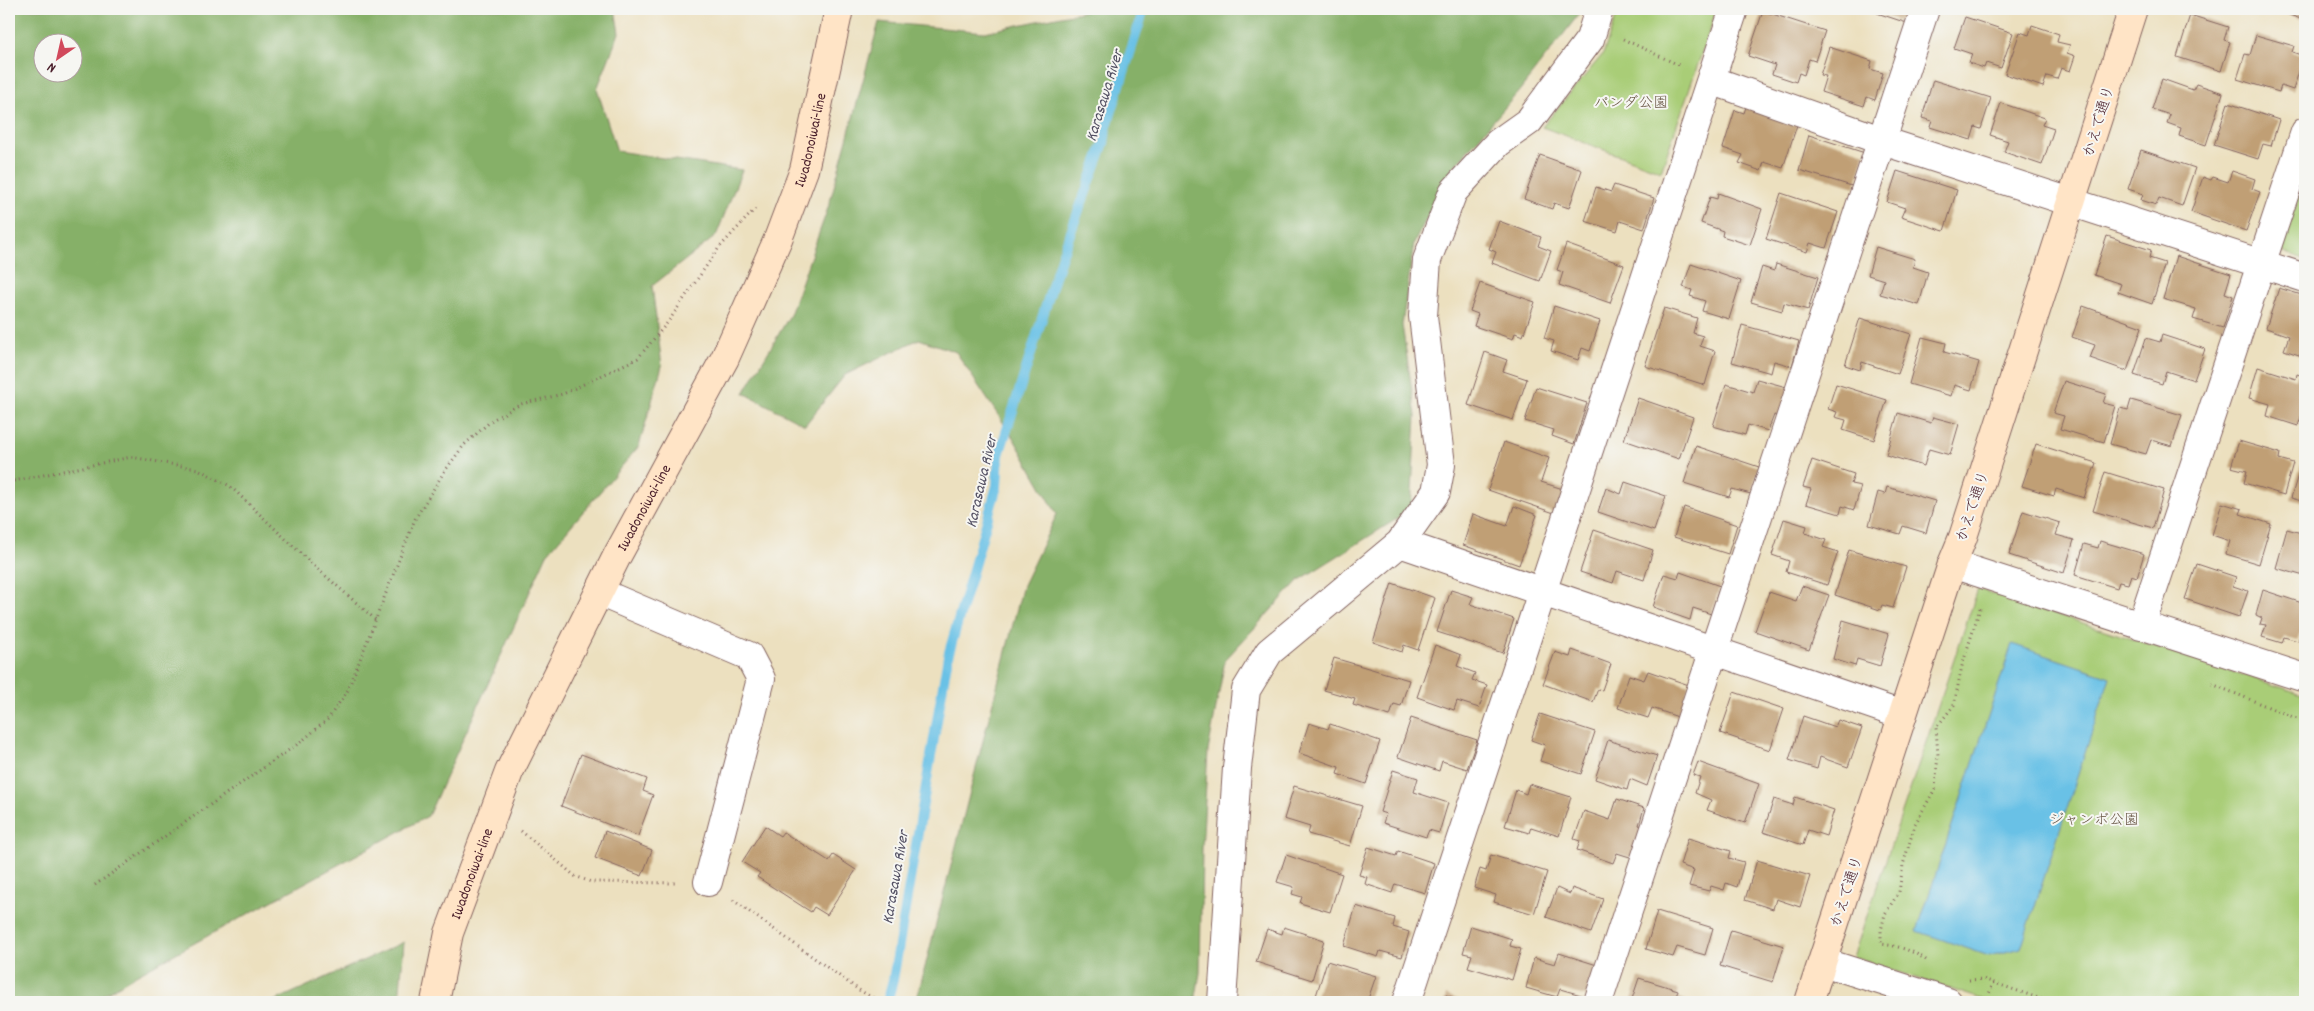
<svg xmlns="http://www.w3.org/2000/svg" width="2314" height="1011" viewBox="0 0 2314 1011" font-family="Dekko,'Klee One',sans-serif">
<rect width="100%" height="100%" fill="#f6f6f2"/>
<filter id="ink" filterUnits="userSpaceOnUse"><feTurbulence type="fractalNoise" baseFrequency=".02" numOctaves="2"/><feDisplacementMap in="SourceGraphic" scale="10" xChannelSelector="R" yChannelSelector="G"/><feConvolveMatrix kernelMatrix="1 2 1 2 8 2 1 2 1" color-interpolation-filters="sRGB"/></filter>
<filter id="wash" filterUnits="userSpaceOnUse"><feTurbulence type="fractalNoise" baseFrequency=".0096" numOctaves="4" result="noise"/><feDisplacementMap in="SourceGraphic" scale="20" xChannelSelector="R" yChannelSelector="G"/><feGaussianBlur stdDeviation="1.12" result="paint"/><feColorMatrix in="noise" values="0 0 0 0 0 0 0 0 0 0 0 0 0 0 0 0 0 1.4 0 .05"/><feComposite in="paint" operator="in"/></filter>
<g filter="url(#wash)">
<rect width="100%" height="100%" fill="#ece0bf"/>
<path fill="#a9cd77" stroke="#7a7651" d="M1619,9H1717L1661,171L1542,127L1603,54Z
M2305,177V259L2280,251Z
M1978,589L2305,695V1002H1990L1853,957Z"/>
<path fill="#86b068" stroke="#68684a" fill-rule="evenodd" d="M9,9H615L619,33L597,89L617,151L742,170L716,236L652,286L662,366L639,446L547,554L428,816L136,975L91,1002H9ZM42,42H72V72H42Z
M1095,9L1192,14L1193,9H1583L1520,90L1452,169L1414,243L1402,325L1416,416L1411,510L1298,581L1225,660L1208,751L1202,849L1200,973L1195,1002H916L1023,585L1057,514L1014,439L956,352L919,339L845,375L805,425L744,393L790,315L829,205L879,22L985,32Z
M404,942L399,1002H272Z"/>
<path fill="#69c1e6" stroke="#5a7088" d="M2012,644L2110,677L2021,948L1989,956L1917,931Z"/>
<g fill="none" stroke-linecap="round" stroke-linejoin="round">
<path stroke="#69c1e6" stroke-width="10" d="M887,1002L893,980L948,656L997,486L999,455L1061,258L1104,143L1106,129L1144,9"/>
</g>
<g id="blocks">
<path fill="#c09f74" d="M1879,9H1911L1907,23L1877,13Z
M2272,9H2305L2301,19Z
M1763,11L1825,31L1815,61L1809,59L1804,75L1799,73L1796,82L1772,74L1775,65L1748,56Z
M2190,15L2228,27L2224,40L2230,42L2221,71L2177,57Z
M1965,17L2013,33L2001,68L1986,63L1984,68L1969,63L1972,54L1954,48Z
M2032,25L2059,34L2057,42L2070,45L2067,53L2075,56L2070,71L2061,68L2057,79L2047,76L2043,87L2005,74L2020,32L2029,35Z
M2256,35L2294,46L2292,52L2304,56L2293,90L2281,86L2279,92L2237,79L2245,54L2250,55Z
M1829,47L1872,61L1870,69L1883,73L1875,100L1867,97L1864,106L1821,92L1826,76L1820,75Z
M2162,79L2193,90L2196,84L2223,93L2206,145L2179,136L2181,128L2167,123L2170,115L2152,109Z
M1933,80L1991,98L1981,129L1975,127L1971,140L1930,127L1932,121L1922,118Z
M2001,103L2045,118L2042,125L2054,129L2042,165L2004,152L2008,141L1990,135Z
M2228,103L2279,120L2271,146L2263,144L2258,159L2214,145Z
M1746,107L1797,125L1783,168L1764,162L1761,171L1739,163L1743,155L1723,148L1735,110L1744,113Z
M1809,135L1865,153L1855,187L1799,170Z
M2141,150L2195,168L2182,206L2159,198L2156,205L2141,200L2143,194L2128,189Z
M1540,155L1582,170L1569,208L1554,203L1552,209L1524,199Z
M1897,171L1957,190L1944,231L1901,217L1905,208L1887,202Z
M2232,171L2255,179L2252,189L2260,192L2246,231L2191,212L2203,177L2211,180L2213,177L2228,182Z
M1614,185L1654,198L1644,229L1620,221L1617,231L1585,221L1596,187L1611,192Z
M1718,193L1762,209L1750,245L1722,236L1723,231L1701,223L1710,197L1717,199Z
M1781,193L1838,212L1826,248L1810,243L1807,252L1766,239Z
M1499,221L1541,237L1538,246L1551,251L1540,281L1492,263L1496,252L1489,249Z
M2107,236L2151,250L2149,258L2165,263L2152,304L2118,292L2121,284L2094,275Z
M1566,244L1624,265L1610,303L1559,285L1563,272L1557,270Z
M1876,247L1915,259L1913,267L1928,272L1919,305L1880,294L1884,280L1868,275Z
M2176,256L2231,274L2225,293L2233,296L2223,328L2193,319L2196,309L2163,299Z
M1691,264L1741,281L1729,319L1702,311L1705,301L1690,296L1692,290L1683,287Z
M1776,264L1818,277L1808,310L1784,303L1782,311L1751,302L1762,267L1774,271Z
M1480,283L1535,302L1523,336L1515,333L1513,339L1474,326L1478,314L1470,311Z
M2279,288L2305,296V357L2284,350L2289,336L2266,328Z
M1554,306L1600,321L1590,351L1582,348L1578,360L1551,351L1554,341L1544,338Z
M2083,306L2142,327L2127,371L2090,358L2095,345L2072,337Z
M1664,308L1697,318L1693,333L1703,336L1700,346L1715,351L1705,385L1645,366Z
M1860,318L1911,334L1898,374L1862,362L1860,370L1845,365Z
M1742,325L1799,341L1792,366L1774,361L1771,373L1732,362Z
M2162,335L2205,349L2194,380L2166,371L2162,384L2134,375L2146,338L2160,342Z
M1922,337L1946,343L1944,352L1979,362L1971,390L1954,385L1951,396L1909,384Z
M1485,352L1507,360L1503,371L1527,379L1513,420L1468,405Z
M2258,367L2296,379L2297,374L2305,377V415L2302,414L2298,426L2267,416L2270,404L2249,398Z
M1757,379L1790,388L1781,417L1774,415L1768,431L1748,425L1745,435L1713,426L1726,384L1753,392Z
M2064,381L2106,394L2103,403L2115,406L2104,442L2060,429L2064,416L2053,413Z
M1836,384L1887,400L1874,440L1843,430L1846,420L1835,417L1837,412L1828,409Z
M1536,387L1587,403L1574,444L1552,436L1554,430L1525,421Z
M1638,398L1693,417L1679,459L1624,440Z
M2131,400L2182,415L2172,446L2151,440L2146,454L2110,444L2120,408L2128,410Z
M1898,413L1931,423L1933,417L1959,424L1950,455L1929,449L1924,466L1886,455Z
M2239,441L2280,453L2279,459L2293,463L2284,495L2244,483L2247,471L2231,467Z
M1504,442L1549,458L1541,482L1566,490L1557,514L1488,490Z
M2036,444L2096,463L2084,498L2056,489L2054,496L2022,486Z
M1696,446L1759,467L1751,494L1732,489L1729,497L1684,483Z
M1812,460L1854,474L1851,484L1861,486L1854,510L1842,506L1840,514L1806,504L1811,489L1803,487Z
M2302,462L2305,463V502L2291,498Z
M2105,472L2164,490L2153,528L2093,511Z
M1625,482L1666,496L1654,531L1598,512L1606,488L1621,494Z
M1887,487L1935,501L1926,533L1903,526L1900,534L1869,525L1878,492L1885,494Z
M2222,503L2242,509L2240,514L2271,524L2259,564L2226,554L2230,541L2212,535Z
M1514,506L1537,515L1519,565L1463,545L1473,514L1507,526Z
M1684,507L1737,525L1728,554L1674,537Z
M2023,511L2060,523L2056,535L2074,540L2064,573L2009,555Z
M1784,519L1807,526L1805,533L1826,540L1823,547L1838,552L1827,585L1786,572L1789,561L1772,555Z
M2287,529L2305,534L2304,576L2276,568Z
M1594,530L1653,550L1644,580L1617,571L1613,583L1580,572Z
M2100,541L2144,554L2137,577L2131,575L2128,584L2119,582L2117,588L2075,575L2084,544L2098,548Z
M1849,550L1906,567L1893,608L1882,605L1880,610L1835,595Z
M2197,564L2236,577L2233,586L2248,591L2239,617L2185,599Z
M1680,572L1720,586L1711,614L1693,608L1690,620L1653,607L1664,574L1678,578Z
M1392,583L1435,598L1418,650L1404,645L1402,652L1373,642Z
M1802,586L1829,595L1809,650L1755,631L1769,592L1796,601Z
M1451,590L1473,597L1470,604L1514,619L1503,653L1437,632Z
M2263,590L2305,604V621L2298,641L2284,637L2282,643L2262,637L2266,625L2260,624L2262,618L2256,615Z
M1843,620L1889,634L1880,666L1857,659L1855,666L1833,659Z
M1435,645L1461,655L1457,666L1475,673L1472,680L1487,685L1479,708L1457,701L1454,710L1417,697Z
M1572,650L1611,664L1602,690L1598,689L1593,702L1543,684L1555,652L1570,657Z
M1334,658L1409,680L1401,706L1394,704L1390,716L1353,705L1355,699L1324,690Z
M1648,671L1689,685L1678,717L1652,708L1648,718L1618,708L1629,675L1644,680Z
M1734,692L1784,709L1770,750L1720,733Z
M1540,714L1595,732L1581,774L1540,761L1545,745L1531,740Z
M1803,716L1835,727L1838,720L1862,728L1848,767L1820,757L1817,769L1789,760Z
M1411,718L1477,740L1467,769L1442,761L1439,771L1398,757Z
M1309,723L1328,729L1330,724L1380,741L1366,784L1337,774L1339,767L1299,753Z
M1608,740L1657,756L1647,786L1630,779L1627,790L1595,779Z
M581,754L647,779L643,791L653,795L638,836L561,806Z
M1698,762L1759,784L1745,823L1707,810L1711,800L1695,793L1700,777L1693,775Z
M1393,770L1418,778L1414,792L1448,803L1439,833L1429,830L1426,837L1383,823L1386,814L1380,812Z
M1529,784L1571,797L1559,836L1531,827L1529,833L1505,826L1516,790L1526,794Z
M1294,786L1362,806L1350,846L1308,834L1310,827L1284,819Z
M1795,797L1834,810L1826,836L1808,830L1803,845L1763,832L1774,799L1793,805Z
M1617,799L1644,808L1639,825L1644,827L1633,858L1617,853L1613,863L1577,850L1580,841L1574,839L1584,811L1610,820Z
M765,826L780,836L783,832L829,861L833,855L856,870L827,915L814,907L811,912L757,877L760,873L742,862Z
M605,831L652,850L642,876L595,858Z
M1688,838L1731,851L1729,858L1744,862L1737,887L1726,883L1724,890L1711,886L1709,891L1689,886L1694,870L1680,865Z
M1368,847L1396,856L1398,851L1434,863L1425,893L1395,884L1392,893L1365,884L1367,877L1359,875Z
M1286,855L1342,874L1330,912L1300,903L1302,897L1292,894L1294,887L1277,882Z
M1491,855L1547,872L1534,914L1494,902L1496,895L1474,888L1480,869L1486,871Z
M1757,860L1810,876L1800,907L1776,899L1773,909L1745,900Z
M1557,888L1570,894L1572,888L1603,899L1591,933L1546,917Z
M1356,906L1395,918L1393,927L1409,932L1402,957L1380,951L1378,957L1344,946Z
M1657,911L1713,928L1705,955L1677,947L1673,957L1646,949Z
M1471,926L1512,939L1510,946L1521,949L1512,980L1468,967L1472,955L1463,953Z
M1284,927L1324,940L1312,980L1256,962L1267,929L1282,934Z
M1731,930L1784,946L1773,982L1720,966Z
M1559,953L1597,965L1588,997L1560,989L1557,997L1526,988L1534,958L1555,964Z
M1327,961L1376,976L1367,1002H1314Z
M1639,978L1678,990L1676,997L1691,1002H1631Z
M1446,995L1465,1002H1444Z"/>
</g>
</g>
<g filter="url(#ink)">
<use href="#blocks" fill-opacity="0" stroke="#83635f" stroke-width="1"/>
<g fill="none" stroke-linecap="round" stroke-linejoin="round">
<defs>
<path id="street" d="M1711,80L1883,141L2305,278
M1400,543L1902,715
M1952,564L2305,678
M599,592L749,656L761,679L708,882
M2141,626L2305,132
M1823,962L1948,1002
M1222,1002L1237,768L1246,690L1269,652L1400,543L1436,492L1441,465L1423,316L1427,260L1453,192L1498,143L1529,121L1590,39L1599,9
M1407,1002L1734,9
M1598,1002L1925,9"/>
<g id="secondary">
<path id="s1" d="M435,1002L449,933L509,772L617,556L725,358L778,239L804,170L839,9"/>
<path d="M1809,1002L1952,564L1963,537L2133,9"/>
</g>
</defs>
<use href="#street" stroke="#83635f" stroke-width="30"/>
<use href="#secondary" stroke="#83635f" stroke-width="30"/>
<path stroke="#83635f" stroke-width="3" stroke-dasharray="1 4" stroke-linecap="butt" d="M1623,39L1681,66
M9,482L131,457L198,469L230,486L312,564L376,620
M2212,684L2293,717L2305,719
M521,831L575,876L591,882L677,883
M95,885L302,741L328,719L348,690L415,519L444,472L464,445L492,420L521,404L563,394L638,358L668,322L718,249L755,209
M733,900L859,990L880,1002
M1926,960C1912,950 1898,946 1881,944V931L1885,914L1899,892L1903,865L1915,824L1935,789L1938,755L1936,728L1954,705L1962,666L1981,605
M1969,980L1983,979L2050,1002
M1986,1002L1993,983"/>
<use href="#street" stroke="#fff" stroke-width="28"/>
<use href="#secondary" stroke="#ffe4c6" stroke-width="28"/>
</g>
</g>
<g text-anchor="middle" stroke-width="4" stroke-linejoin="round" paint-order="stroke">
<g font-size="15" fill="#665342" stroke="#f6f6f2">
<text x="1631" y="107">パンダ公園</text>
<text x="2094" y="824">ジャンボ公園</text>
</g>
<g font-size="15" fill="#4a1f2b" stroke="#f6f6f2">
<text transform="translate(2098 121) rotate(-73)" y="5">かえで通り</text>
<text dy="5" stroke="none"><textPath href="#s1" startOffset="944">Iwadonoiwai-line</textPath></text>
<text transform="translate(1972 506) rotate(-71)" y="5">かえで通り</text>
<text dy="5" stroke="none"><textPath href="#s1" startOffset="539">Iwadonoiwai-line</textPath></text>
<text dy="5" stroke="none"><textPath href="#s1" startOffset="134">Iwadonoiwai-line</textPath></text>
<text transform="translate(1846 891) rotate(-72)" y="5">かえで通り</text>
</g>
<g font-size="16" font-style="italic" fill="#535063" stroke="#f6f6f2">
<text transform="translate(1103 95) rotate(-73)" y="6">Karasawa River</text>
<text transform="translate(980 481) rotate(-77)" y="6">Karasawa River</text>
<text transform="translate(894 877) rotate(-80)" y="6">Karasawa River</text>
</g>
</g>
<rect width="2314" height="1011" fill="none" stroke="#f6f6f2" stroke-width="30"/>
<g transform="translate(58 58) rotate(214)"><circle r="24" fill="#f6f6f2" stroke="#b1a0a2"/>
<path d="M0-4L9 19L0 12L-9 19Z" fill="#d1495b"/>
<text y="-8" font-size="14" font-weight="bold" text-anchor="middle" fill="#4a1f2b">N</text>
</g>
</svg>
